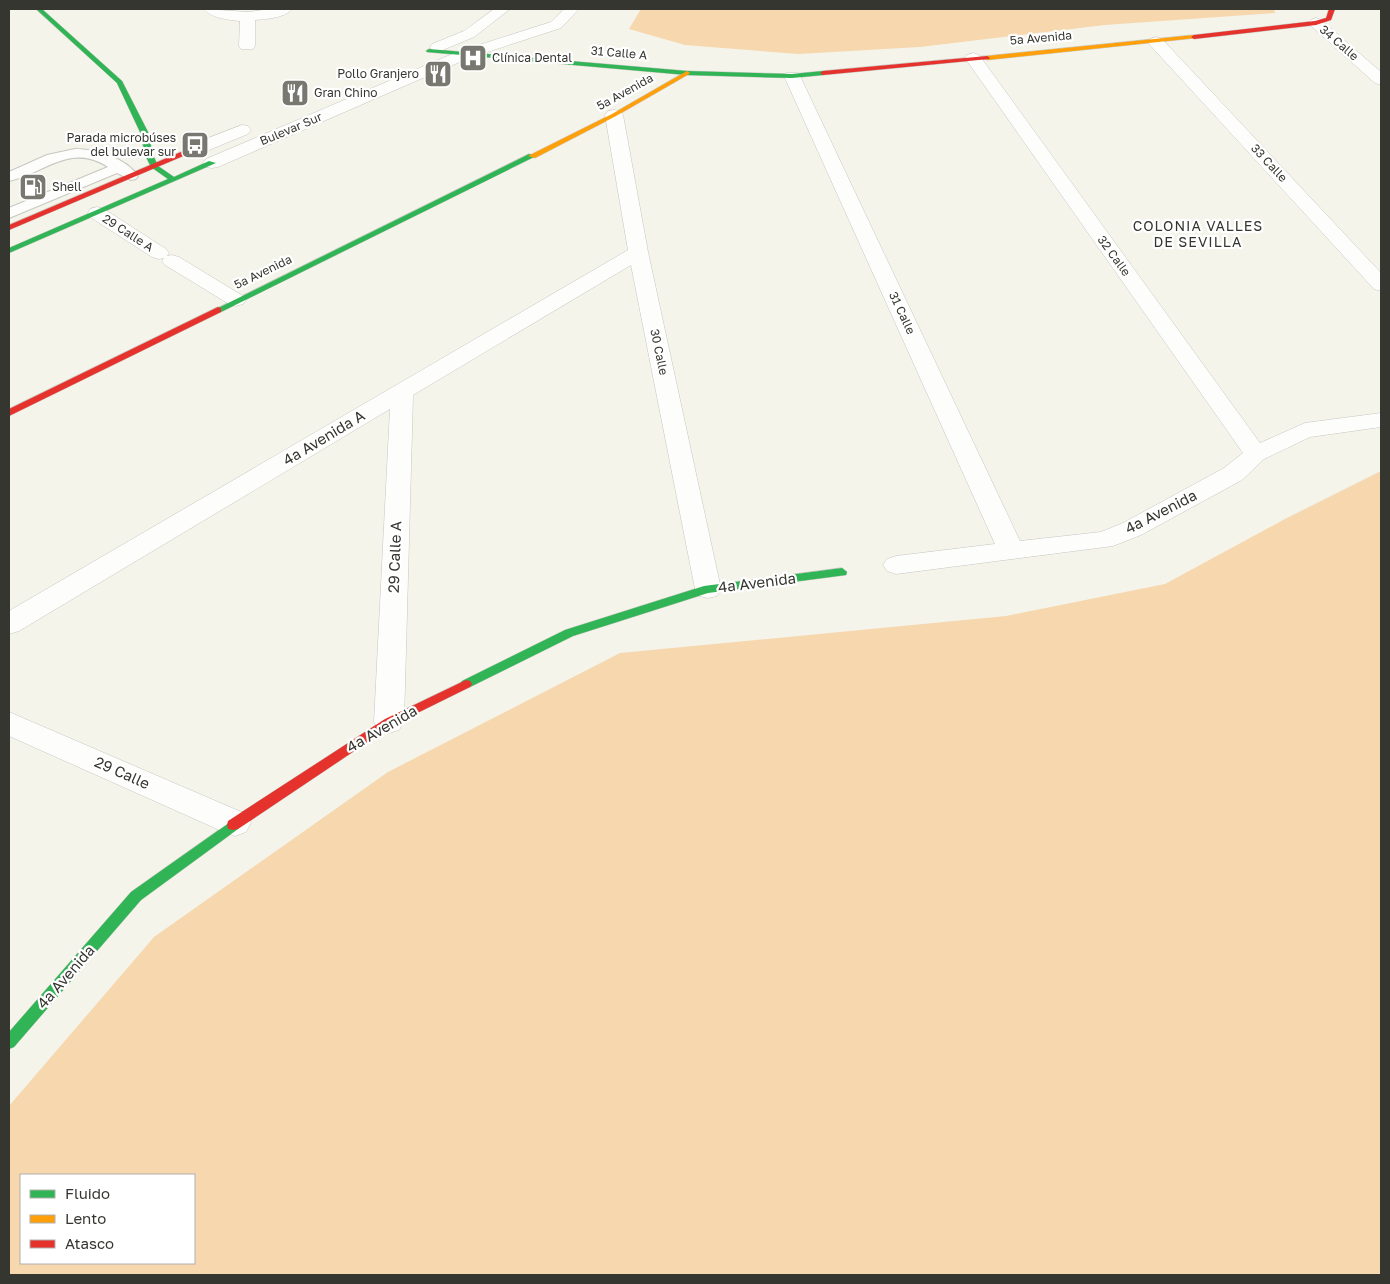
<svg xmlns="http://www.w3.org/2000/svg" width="1390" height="1284" viewBox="0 0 1390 1284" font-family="'Golos Text',sans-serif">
<rect width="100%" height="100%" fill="#f4f4eb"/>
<path fill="#f6d7ae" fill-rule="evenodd" d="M641,9H1274L1275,13L1105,25L920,47L798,54L685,45L629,29Z
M1381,471V1275H9V1106L154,937L388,772L620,653L1006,616L1165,584L1285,519ZM21,1175H194V1263H21Z"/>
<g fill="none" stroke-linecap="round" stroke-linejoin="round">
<defs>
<path id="lane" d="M75,149C96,149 126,158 138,176L136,179L131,180L117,173L9,218V208L108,167C70,142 44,174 9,181V172L47,155Z"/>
<path id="street" d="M204,9L248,12L270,9H292C285,18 266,19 255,20V46L253,49H241L239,46L240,21C229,20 210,18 204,9Z
M494,9H510L474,37L438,52L432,50L430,47L432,44L464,31Z
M564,9H579L561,28L469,58L218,167L212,168L206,167L203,163L206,159L457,52L551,22Z
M1316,18L1321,20L1381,72V85L1375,83L1311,26L1308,23L1311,20Z
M1156,37L1162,39L1381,273V291L1374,289L1150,45L1148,42L1150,39Z
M973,53L979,55L1260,443L1305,423L1381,413V427L1310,437L1264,459L1242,480L1141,535L1113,546L896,574L887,571L883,565L887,559L896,556L995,544L784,76L786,73H798L800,76L1020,541L1101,532L1123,523L1224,468L1243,453L965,58L967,55Z
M614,110L620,111L623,115L648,252L721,589L717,596L708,598L699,596L695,589L631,265L413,395L404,722L399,730L389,733L379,730L374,722L390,409L19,631L9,634V611L628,250L605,115L608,111Z
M242,125L248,126L251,130L248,134L197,155L191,156L185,155L182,151L185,147Z
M97,207L104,209L166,249L169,253L167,256L172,255L179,257L243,296L246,300L243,304L236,306L229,304L165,265L162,261L164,258L159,259L152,257L90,217L88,213L90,209Z
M9,712L246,814L251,823L246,832L235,836L224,832L9,736Z"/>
<path id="fast" d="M36,9H42L122,81L148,132L153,155L158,166L174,177L209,161L216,163L9,253V248L168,179L151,167L145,155L140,132L117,83Z
M429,49L687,71L792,74L823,71L826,73L823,75L792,78L687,75L427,52L426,51Z
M529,154L536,156L221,312H215L214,310Z
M842,568L847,572L846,575L708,593L573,636L470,687H462L460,684L462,681L565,630L704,586Z
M233,820L238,821L239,825L238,829L141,900L14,1047L9,1049V1032L131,892Z"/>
<path id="slow" d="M1194,35L1196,36V38L987,60L984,58L987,56Z
M687,71L690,73L689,74L616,116L535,158L528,156L612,114Z"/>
<path id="jam" d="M1329,9H1335L1331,20L1316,25L1194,39L1191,37L1194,35L1315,21L1326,18Z
M987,56L990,58L989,59L823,75L820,73L823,71Z
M188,149L195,151L9,230V225Z
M218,307L221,308V312L9,416V409Z
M466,680L470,681L472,684L470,687L393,725L238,829L233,830L228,829L227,825L228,821L385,719Z"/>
</defs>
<use href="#lane" stroke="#c7c7c1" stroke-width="2"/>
<use href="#street" stroke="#c7c7c1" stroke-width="1"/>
<use href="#fast" stroke="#c7c7c1" stroke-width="1"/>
<use href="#slow" stroke="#c7c7c1" stroke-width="1"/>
<use href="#jam" stroke="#c7c7c1" stroke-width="1"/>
<use href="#lane" fill="#fdfdfc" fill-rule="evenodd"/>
<use href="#street" fill="#fdfdfc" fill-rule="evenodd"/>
<use href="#fast" fill="#30b455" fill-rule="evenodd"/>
<use href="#slow" fill="#ff9f0a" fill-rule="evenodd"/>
<use href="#jam" fill="#e5322d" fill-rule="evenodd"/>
</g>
<defs>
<symbol id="hospital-square" viewBox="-11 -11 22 22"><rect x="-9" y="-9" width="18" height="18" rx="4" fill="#787871" stroke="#fff"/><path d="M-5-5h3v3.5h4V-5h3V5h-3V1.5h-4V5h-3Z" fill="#fff"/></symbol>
<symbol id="restaurant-square" viewBox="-11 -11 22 22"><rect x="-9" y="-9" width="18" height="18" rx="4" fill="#787871" stroke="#fff"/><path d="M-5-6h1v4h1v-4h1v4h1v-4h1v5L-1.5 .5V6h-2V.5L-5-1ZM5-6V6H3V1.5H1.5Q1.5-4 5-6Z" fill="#fff"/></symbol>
<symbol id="bus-square" viewBox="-11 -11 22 22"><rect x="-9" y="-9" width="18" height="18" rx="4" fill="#787871" stroke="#fff"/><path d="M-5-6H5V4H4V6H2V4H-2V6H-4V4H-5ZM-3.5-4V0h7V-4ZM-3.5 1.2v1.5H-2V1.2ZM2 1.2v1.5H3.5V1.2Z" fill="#fff"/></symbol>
<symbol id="fuel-square" viewBox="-11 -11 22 22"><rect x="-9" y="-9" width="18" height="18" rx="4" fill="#787871" stroke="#fff"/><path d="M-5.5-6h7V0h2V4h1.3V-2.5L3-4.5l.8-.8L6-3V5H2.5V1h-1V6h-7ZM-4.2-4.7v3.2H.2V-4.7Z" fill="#fff"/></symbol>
</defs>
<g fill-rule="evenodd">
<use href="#hospital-square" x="457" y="42" width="32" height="32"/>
<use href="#restaurant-square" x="422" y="58" width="32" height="32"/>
<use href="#restaurant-square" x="279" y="77" width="32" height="32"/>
<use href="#bus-square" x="179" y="129" width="32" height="32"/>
<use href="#fuel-square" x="17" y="171" width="32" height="32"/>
</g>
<g text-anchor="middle" stroke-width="4.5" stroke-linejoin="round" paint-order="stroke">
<g font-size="12" fill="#363630" stroke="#fff">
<text transform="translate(1041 38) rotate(-5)" y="4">5a Avenida</text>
<text transform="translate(1339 43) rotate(41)" y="4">34 Calle</text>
<text transform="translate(619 53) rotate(5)" y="4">31 Calle A</text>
<text transform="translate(625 92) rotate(-29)" y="4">5a Avenida</text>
<text transform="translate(291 129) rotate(-23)" y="4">Bulevar Sur</text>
<text transform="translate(1269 163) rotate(47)" y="4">33 Calle</text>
<text transform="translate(128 233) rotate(33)" y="4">29 Calle A</text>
<text transform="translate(1114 256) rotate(54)" y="4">32 Calle</text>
<text transform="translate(263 272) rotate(-26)" y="4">5a Avenida</text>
<text transform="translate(902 313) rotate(65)" y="4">31 Calle</text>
<text transform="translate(659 352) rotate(78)" y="4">30 Calle</text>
</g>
<g font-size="12" fill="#363630" stroke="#fff" text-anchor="start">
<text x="492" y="62">Clínica Dental</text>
<text x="419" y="78" text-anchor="end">Pollo Granjero</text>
<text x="314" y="97">Gran Chino</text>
<text x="176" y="142" text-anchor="end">Parada microbúses<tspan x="176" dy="14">del bulevar sur</tspan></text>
<text x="52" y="191">Shell</text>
</g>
<g font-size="14" letter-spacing="1" fill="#363630" stroke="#fff">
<text x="1198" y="231">COLONIA VALLES<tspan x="1198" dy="16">DE SEVILLA</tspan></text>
</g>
<g font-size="15" fill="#363630" stroke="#fff">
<text transform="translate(324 438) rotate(-31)" y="5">4a Avenida A</text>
<text transform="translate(1161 512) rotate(-27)" y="5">4a Avenida</text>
<text transform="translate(395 557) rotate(-88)" y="5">29 Calle A</text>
<text transform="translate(757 583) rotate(-7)" y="5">4a Avenida</text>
<text transform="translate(382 729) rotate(-30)" y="5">4a Avenida</text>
<text transform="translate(122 773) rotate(24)" y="5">29 Calle</text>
<text transform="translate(66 977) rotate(-49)" y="5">4a Avenida</text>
</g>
</g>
<rect width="1390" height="1284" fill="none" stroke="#363630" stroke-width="20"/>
<rect x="20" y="1174" width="175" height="90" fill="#ffffff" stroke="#afafac"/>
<rect x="30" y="1190" width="25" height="8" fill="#30b455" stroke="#afafac"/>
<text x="65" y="1199" font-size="15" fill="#363630">Fluido</text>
<rect x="30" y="1215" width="25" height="8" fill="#ff9f0a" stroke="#afafac"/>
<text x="65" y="1224" font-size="15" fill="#363630">Lento</text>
<rect x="30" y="1240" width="25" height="8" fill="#e5322d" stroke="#afafac"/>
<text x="65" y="1249" font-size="15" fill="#363630">Atasco</text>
</svg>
